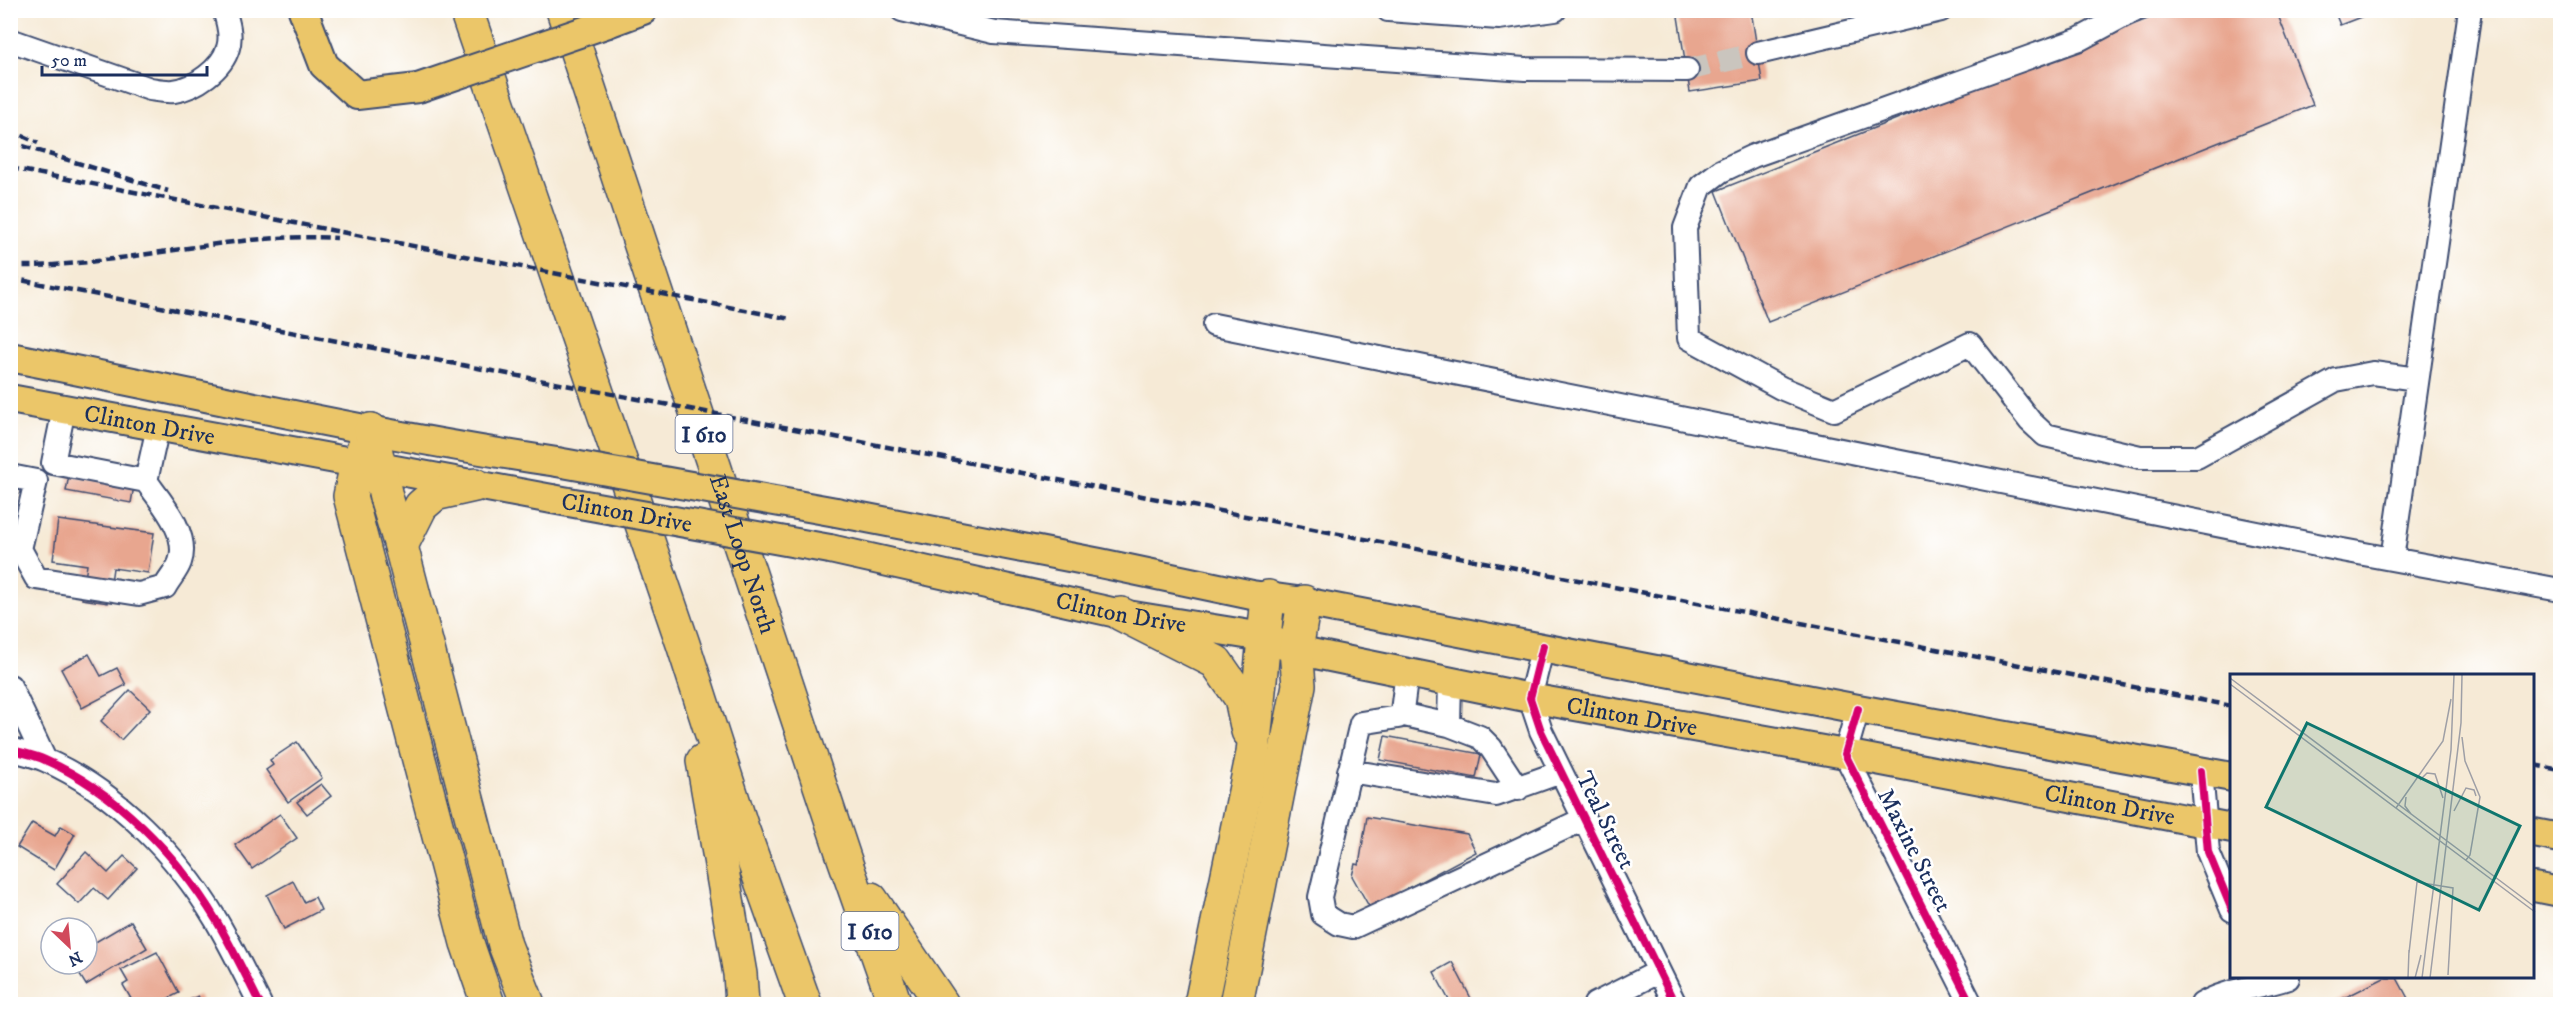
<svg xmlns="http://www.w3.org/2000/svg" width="2571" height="1015" viewBox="0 0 2571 1015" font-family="'IM FELL DW Pica',serif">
<rect width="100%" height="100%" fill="#fff"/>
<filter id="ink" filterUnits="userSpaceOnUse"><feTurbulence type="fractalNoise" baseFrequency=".0167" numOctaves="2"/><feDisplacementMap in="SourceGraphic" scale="12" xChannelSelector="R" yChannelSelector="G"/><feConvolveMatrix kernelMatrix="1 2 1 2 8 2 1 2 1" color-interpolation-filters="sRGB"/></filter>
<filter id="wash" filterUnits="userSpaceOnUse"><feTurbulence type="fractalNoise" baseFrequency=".008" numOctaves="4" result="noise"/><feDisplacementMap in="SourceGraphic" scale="24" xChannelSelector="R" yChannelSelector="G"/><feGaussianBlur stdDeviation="1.35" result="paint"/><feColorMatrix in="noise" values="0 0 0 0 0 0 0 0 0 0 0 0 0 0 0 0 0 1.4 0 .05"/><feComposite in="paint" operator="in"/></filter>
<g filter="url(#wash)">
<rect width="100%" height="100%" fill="#f6ead6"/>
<g id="blocks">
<path fill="#e8a68f" d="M1677,10H1751L1762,81L1690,92Z
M2170,10H2276L2313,105L1768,322L1716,191Z
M2334,10H2364L2366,15L2340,25Z
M69,475L134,486L131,503L66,491Z
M58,520L154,533L148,573L113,568L108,603L82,599L87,565L53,560Z
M89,654L101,676L117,668L126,685L82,708L61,669Z
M130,690L150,709L121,740L101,721Z
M1385,736L1481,754L1476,778L1380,760Z
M297,742L322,778L288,802L266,770L273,765L270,760Z
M321,784L331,796L307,814L297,802Z
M280,814L297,838L252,869L235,845Z
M1367,817L1467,834L1476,852L1399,893L1401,896L1370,908L1352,876L1355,864L1359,865Z
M32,823L55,836L61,826L75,834L54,870L17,847Z
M86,852L108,873L124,856L137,868L108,900L94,888L79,904L57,884Z
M293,881L304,902L315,897L321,910L284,929L267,895Z
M131,921L147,948L86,985L73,964H87V947Z
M157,952L179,993L157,1004H134L123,985L128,982L121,970Z
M1452,962L1474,1004H1451L1434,972Z
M2384,978H2397L2411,1004H2332Z
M198,996L203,1004H181Z"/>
</g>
</g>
<g filter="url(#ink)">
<use href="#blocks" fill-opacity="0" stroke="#3c4b70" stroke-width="1.5"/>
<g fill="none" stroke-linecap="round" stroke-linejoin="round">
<path stroke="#cac5be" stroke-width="22" stroke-dasharray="22 11" stroke-linecap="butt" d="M1687,70L1758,53"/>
<defs>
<path id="minor" d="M902,10L994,32L1525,69L1687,70
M1388,10L1499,18L1555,10
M2134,10L2080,39L1753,156L1721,171L1701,186L1685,228L1689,338L1781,388L1834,410L1970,344L2030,421L2045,435L2140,457H2197L2336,380L2373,373L2417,379
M10,40L150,89C157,90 166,92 174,91C195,88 222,69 228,48C232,36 228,22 224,10
M1758,53L1941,10
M1214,325L2337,549L2560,590
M64,409L53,463L146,481L158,427
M10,476L36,481L20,549L10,548
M20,549L36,578L139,594L165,587C169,579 177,571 180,562C190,534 161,502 146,481
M2392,559L2470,10
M1543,646L1530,698L1541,731L1675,1004
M1407,672L1402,711L1398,717L1361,723L1320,897L1323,914L1339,924L1353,927L1584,819
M1450,681L1449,725L1480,737L1491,748L1518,789
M10,686L45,760
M1858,709L1845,754L1971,1004
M1400,714L1449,725
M10,749C22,753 34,755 45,760C116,791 177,855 216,920C232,947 246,976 260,1004
M1349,771L1496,795L1561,772
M2201,771L2208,852L2232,910
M1595,1004L1658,972
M2202,1004C2228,989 2259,988 2288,978"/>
<g id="major">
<path d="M303,10L324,65L357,95L418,88"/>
<path d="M608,23L643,10"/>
<path d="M10,357C192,393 374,435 557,462"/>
<path id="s1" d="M10,399L552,499"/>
<path d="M836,512L1100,563L1252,595L1304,602L1858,709L2232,777"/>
<path id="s2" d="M830,549L1121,614L1263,637L1296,650L1530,698L1845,754L2232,828"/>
<path d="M2534,833L2560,838"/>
<path d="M2534,887L2560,892"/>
</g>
<g id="highway">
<path d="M466,10L683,644L742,828L805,1004"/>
<path id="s3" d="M563,10L844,858L895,1004"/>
<path d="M371,430L357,464L350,496L467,943L488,1004"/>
<path d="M371,430L386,497L401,546L505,945L528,1004"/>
<path d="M401,546L421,506L435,494L475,485"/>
<path d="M1121,614L1216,662L1241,698L1248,731"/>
<path d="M703,761L740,974L742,1004"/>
<path d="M871,899L942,1004"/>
<path d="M1201,1004L1253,753L1268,597"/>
<path d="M1236,1004L1299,685L1296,650L1304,602"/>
</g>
</defs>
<use href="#minor" stroke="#3c4b70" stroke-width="26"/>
<use href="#major" stroke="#3c4b70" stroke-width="32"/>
<use href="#highway" stroke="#3c4b70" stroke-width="36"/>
<use href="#minor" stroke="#fff" stroke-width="22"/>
<use href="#major" stroke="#ebc669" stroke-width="28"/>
<use href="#highway" stroke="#ebc669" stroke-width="33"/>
<path stroke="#1b2f5e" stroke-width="4.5" stroke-dasharray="9 4.5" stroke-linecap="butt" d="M10,130L38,143
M10,142L168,191
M10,168L791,319
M10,266C121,268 227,231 337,238
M10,278L2232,706
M2534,765L2560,770"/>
<defs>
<g id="major-bridge">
<path d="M418,88L608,23"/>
<path d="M557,462L836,512"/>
<path id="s4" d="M552,499L830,549"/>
</g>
</defs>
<use href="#major-bridge" stroke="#3c4b70" stroke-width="32" stroke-linecap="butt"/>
<use href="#major-bridge" stroke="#ebc669" stroke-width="28"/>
<defs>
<path id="cycleway" d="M1543,646L1530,698L1541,731L1675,1004
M1858,709L1845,754L1971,1004
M10,749C22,753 34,755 45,760C116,791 177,855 216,920C232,947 246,976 260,1004
M2201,771L2208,852L2232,910"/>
</defs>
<use href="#cycleway" stroke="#fff" stroke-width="11"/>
<use href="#cycleway" stroke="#d6006c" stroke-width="8"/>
</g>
</g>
<g text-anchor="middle" stroke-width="5" stroke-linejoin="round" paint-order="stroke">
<g fill="#fff" stroke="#5f6d8e" stroke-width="1.5">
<rect x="675.5" y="415" width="57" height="38" rx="4.5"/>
<rect x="841.5" y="912" width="57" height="38" rx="4.5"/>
</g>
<g font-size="22" font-weight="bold" fill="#1b2f5e">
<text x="704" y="442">I 610</text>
<text x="870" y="939">I 610</text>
</g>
<g font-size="24" fill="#1b2f5e" stroke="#fff">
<text dy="8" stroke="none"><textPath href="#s1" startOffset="142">Clinton Drive</textPath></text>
<text dy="8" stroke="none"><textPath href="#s4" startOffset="76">Clinton Drive</textPath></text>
<text dy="8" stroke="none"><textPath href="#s3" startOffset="573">East Loop North</textPath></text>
<text dy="8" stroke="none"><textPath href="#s2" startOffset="298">Clinton Drive</textPath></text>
<text dy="8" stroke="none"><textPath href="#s2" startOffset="820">Clinton Drive</textPath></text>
<text dy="8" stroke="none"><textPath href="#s2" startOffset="1306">Clinton Drive</textPath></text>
<text transform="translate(1606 820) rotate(64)" y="8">Teal Street</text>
<text transform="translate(1915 850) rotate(63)" y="8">Maxine Street</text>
</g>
</g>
<g transform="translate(2230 674)">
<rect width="304" height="304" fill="#f6ead6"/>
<path fill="none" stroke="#9e9fa6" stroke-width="1.5" d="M0,4L305,233M0,10L305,238M232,63L235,87L250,123L240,181L236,186M190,106L197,99L205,100L213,124M176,123L175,132L181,140M166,134L213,67L221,25M224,137L236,114L244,116L246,122M179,279L187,208L223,214L218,301M178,304L179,276M185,304L191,281M192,304L221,76L224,1M200,304L231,49L232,1"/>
<path fill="#0f766e" fill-opacity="0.15" stroke="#0f766e" stroke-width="3" d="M77,49L290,152L249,236L36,133Z"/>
<rect width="304" height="304" fill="none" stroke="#1b2f5e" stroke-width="3"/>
</g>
<rect width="2571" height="1015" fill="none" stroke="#fff" stroke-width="36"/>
<g transform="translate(69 946) rotate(154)"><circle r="28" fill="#ffffff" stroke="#a4acbf" stroke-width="1.5"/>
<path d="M0-4.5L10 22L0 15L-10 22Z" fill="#d1495b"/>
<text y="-9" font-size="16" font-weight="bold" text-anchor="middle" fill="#1b2f5e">N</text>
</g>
<path d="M42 66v9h165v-9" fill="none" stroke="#1b2f5e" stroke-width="3"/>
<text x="51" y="66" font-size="18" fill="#1b2f5e" stroke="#ffffff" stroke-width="4.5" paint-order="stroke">50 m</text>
</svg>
